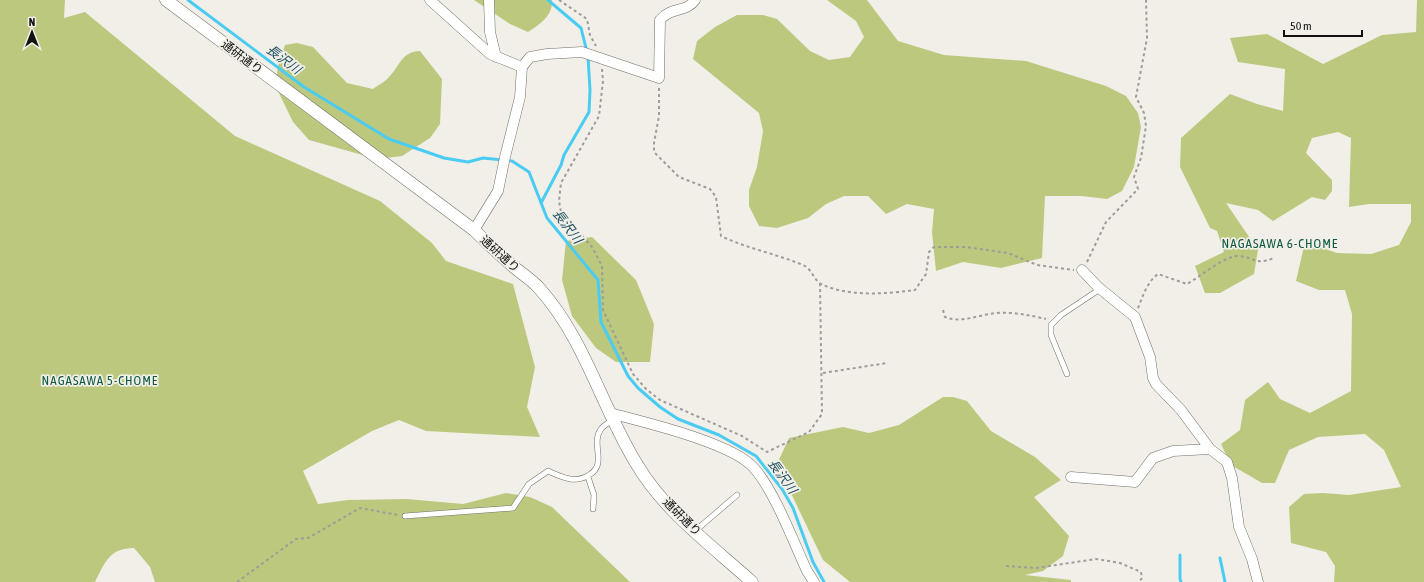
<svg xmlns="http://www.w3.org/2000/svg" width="1424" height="582" viewBox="0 0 1424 582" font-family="'Asap Condensed','Noto Sans JP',sans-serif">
<rect width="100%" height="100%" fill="#f2efe8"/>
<path fill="#bdc87f" d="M0,0H65L64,18L85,12L235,136L380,201L432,243L446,261L513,284L535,367L527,407L540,437L426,431L399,420L372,431L303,471L318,504L348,500L407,499L463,504L506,493L530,497L552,507L630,582H155L150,567L134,548C110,548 105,562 95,582H0Z
M474,0H552C553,16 540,24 528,32L510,24Z
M827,0H867L898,41L944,55L1026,61L1106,86L1126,96L1138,113L1141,127L1134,167L1122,191L1107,199L1082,196H1045L1042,258L1001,268L963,262L936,271L932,232L934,209L907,204L886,214L868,196H844L826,204L808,218L777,228L759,226L749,206V190L757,167L763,131L759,113L693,59L697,41L715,27L737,15H763L777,19L810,51L829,60L850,57L864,37L856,21Z
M1417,0H1424V582H1334L1335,566L1326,552L1291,543L1289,507L1304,494L1323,493L1349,495L1401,487L1384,450L1365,434L1318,437L1289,450L1275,483H1262L1231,465L1221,444L1240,430L1245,400L1268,382L1280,399L1310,413L1351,391L1352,314L1345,290H1319L1296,281L1305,242L1337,253L1371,254L1399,245L1411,222V204H1369L1349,207L1351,138L1338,132L1312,138L1306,153L1332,180V191L1325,200L1312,197L1273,221L1258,210L1226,203L1258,250L1254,274L1220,293H1205L1195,266L1224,252L1217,231L1210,228L1180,167L1181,138L1230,94L1257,104L1283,111L1285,69L1238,62L1230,38L1267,34L1323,64L1382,35L1416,32Z
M297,43L313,47L347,83L373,89C378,85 385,82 389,77C399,67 402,51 420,51L442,79L440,124L430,138L402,156L377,159L309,140L293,122L275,85L279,61L285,45Z
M592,237L636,280L654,324L650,362H616L596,348L572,316L562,280L566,241Z
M943,397H953L967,401L991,431L1035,457L1061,480L1034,497L1069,536L1063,556L1043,571L1025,575L1071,580V582H850L823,560L777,464L789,438L843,427L869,433L899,425Z"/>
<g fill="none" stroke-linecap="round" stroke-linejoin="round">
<path stroke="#4accf2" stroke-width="3" d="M188,0L304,87L389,139L444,158L468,162L483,158L512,161L529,172L547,218L598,280L601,322L628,376L638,388L660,407L678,419L719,435L756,456L782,489L793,508L813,562L824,582
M548,0L581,28L587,52
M541,203L561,165L564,155L589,112L590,90L588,57
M1180,555V579L1181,582
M1220,558L1225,582"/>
<defs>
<path id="service" d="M1067,374L1051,335V325L1061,315L1100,289
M588,477L594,495L593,509
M405,516L513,508L529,484L548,471C562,477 575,484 589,475C608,464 590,444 601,429C604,425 610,422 613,419
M695,531L737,495"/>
<path id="minor" d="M430,0L490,54L522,67L530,57L547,54L582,52L659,78L660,20C672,6 686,13 695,0
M489,0L490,32L496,57
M474,230L498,191L505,157L520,97L522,67
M1082,270L1098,287L1135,317L1150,357L1153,378L1156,384L1181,410L1210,449L1227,462L1232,478L1239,527L1252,559L1258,582
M610,413C644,422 733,443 754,468C775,492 793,541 807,571L814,582
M1071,477L1135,482L1153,458L1173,451L1210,449"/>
<path id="tertiary" d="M166,0L474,230C487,243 500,255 514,267C522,274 532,280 539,288C585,339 601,406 636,463C664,511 711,545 752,582"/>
</defs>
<use href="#service" stroke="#706e68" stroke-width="6"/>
<use href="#minor" stroke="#706e68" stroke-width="11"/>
<use href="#tertiary" stroke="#706e68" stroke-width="13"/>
<path stroke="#9e9c97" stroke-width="2" stroke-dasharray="3 3" stroke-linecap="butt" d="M559,0L587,19L590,35L596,46
M602,69L603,81L599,116L561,183L559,201L561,212L592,247L602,266L603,310L633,374L646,389L660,400L742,436L767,452L809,432L822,414L820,284
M659,88V116L654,143V152L679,177L710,189L716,197L721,236C748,249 778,254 805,266C812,270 814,280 821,284C848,297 886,294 915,290L926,274L929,252L934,247H966L1008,253L1037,265L1074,270
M1087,262L1106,222L1138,189L1134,177L1141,158L1146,126L1144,113L1136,97L1147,38L1146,0
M1138,308C1143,296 1147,282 1158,274L1187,284C1200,277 1225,255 1239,256C1256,257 1253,266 1274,258
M943,310L945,317C962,324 980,314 997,313C1014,312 1029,315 1046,319
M823,373L887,363
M1006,566L1036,568L1096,559L1120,563L1141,572L1142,578L1139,582
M237,582L296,539L308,538L360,508L398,515"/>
<use href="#service" stroke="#fff" stroke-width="5"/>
<use href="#minor" stroke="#fff" stroke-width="10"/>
<use href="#tertiary" stroke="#fff" stroke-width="12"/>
</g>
<g text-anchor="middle" stroke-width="3.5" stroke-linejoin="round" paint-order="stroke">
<g font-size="12" fill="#12110f" stroke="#f2efe8">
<text transform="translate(242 57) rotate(37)" y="4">通研通り</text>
<text transform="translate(500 254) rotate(42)" y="4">通研通り</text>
<text transform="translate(682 517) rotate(45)" y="4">通研通り</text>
</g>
<g font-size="13" font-style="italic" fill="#184e5e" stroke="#f2efe8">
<text transform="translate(284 59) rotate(37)" y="5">長沢川</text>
<text transform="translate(568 226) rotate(53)" y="5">長沢川</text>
<text transform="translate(783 476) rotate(54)" y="5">長沢川</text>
</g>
<g font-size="13" letter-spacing="1" fill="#0e5a44" stroke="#f2efe8">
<text x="1280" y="248">NAGASAWA 6-CHOME</text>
<text x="100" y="385">NAGASAWA 5-CHOME</text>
</g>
</g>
<g transform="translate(32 32)" stroke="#f2efe8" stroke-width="3" paint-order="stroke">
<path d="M0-3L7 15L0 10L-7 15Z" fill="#12110f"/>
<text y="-6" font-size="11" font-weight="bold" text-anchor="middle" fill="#12110f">N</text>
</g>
<path d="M1284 30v6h78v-6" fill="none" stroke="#12110f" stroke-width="2"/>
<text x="1290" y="30" font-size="12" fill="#12110f" stroke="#f2efe8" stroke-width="3" paint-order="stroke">50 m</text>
</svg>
